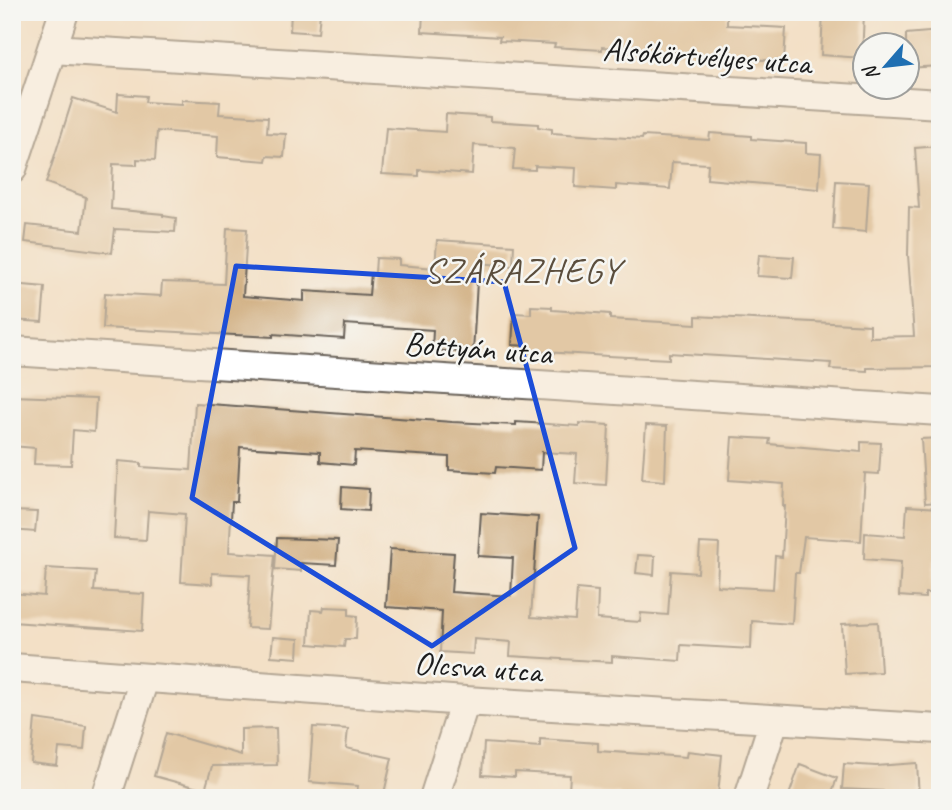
<svg xmlns="http://www.w3.org/2000/svg" width="952" height="810" viewBox="0 0 952 810" font-family="Caveat,sans-serif">
<rect width="100%" height="100%" fill="#f6f6f2"/>
<filter id="ink" filterUnits="userSpaceOnUse"><feTurbulence type="fractalNoise" baseFrequency=".0143" numOctaves="2"/><feDisplacementMap in="SourceGraphic" scale="14" xChannelSelector="R" yChannelSelector="G"/><feConvolveMatrix kernelMatrix="1 2 1 2 8 2 1 2 1" color-interpolation-filters="sRGB"/></filter>
<filter id="wash" filterUnits="userSpaceOnUse"><feTurbulence type="fractalNoise" baseFrequency=".00686" numOctaves="4" result="noise"/><feDisplacementMap in="SourceGraphic" scale="28" xChannelSelector="R" yChannelSelector="G"/><feGaussianBlur stdDeviation="1.57" result="paint"/><feColorMatrix in="noise" values="0 0 0 0 0 0 0 0 0 0 0 0 0 0 0 0 0 1.4 0 .05"/><feComposite in="paint" operator="in"/></filter>
<g filter="url(#wash)">
<rect width="100%" height="100%" fill="#f3e0c6"/>
<g id="blocks">
<path fill="#cfab7b" d="M291,12H320L318,33L290,31Z
M423,12L727,13V25L786,28L784,61L688,56V53L602,47V50L554,47L555,44L499,41L500,37L422,32Z
M823,12L864,13L862,58L821,55Z
M940,31V66L906,68V34Z
M118,94L146,96L145,102L182,104V100L220,102L219,114L268,117L267,133L286,134L284,157L267,156L266,161L217,157L218,136L157,131L155,160L137,159V165L113,164L111,209L163,214V216L176,218L175,232L115,229L112,253L25,242L27,225L82,231L86,197L46,183L73,98L117,112Z
M446,114L490,117V121L538,124V127L552,129V133L642,139L643,136L709,140L710,133L751,136V139L806,143V153L821,154L819,189L707,179L708,164L672,162L670,189L616,185V190L575,187L576,168L535,166V170L513,169L515,148L474,145L472,174L419,170V176L382,174L386,128L445,132Z
M940,146V367L867,368V371L830,369L831,363L669,353V359L608,356L529,351V346L512,345L514,313L531,314V306L552,307V310L610,314V319L696,324V316L870,325V337L914,336L908,255L909,207L919,208L915,148Z
M836,181L869,183L866,232L833,229Z
M227,228L247,229L243,296L304,301V291L369,295L371,273H375L376,258L399,259V265L435,268L437,240L514,245L513,266L478,263L473,353L432,350L433,330L345,324L344,339L273,334V337L103,328L105,293L161,296L162,282L224,284Z
M759,255L794,257L792,278L757,276Z
M12,284L45,287L42,322L12,320Z
M12,396L96,399L94,432L73,430L71,465L34,464L35,448L12,446Z
M195,403L452,422L516,425V422L579,426V423L609,425L606,485L575,483L577,454L542,452L541,470L496,467L495,473L449,470V457L355,451L354,465L320,462V452L240,447L237,502H232L229,552L275,555L268,629L247,628L250,575L212,573V584L181,582L185,514L148,511L146,540L114,538L118,461L141,463V467L191,470Z
M646,425L667,426L665,481L642,479Z
M732,437L770,439L769,444L861,452V442L881,443L879,474L865,473L861,541L804,537L799,573H795L792,624L752,621L751,649L681,645L680,661L612,656V662L510,656L511,642L474,639L473,654L440,652L442,611L386,607L390,549L454,553L451,592L511,596L513,558L478,556L481,513L538,517L531,617L575,620L577,589L598,591L597,619L640,622L641,613L668,615L671,571L698,573L700,543L719,544L717,586L773,589L775,556L782,557L785,506H783L784,484L729,480Z
M940,438V502L925,503L921,439Z
M342,487L369,489L368,511L341,509Z
M907,506L940,508V560L934,559L931,593H925V598L899,596L901,562L864,559L865,533L905,536Z
M12,511L37,512L35,532L12,530Z
M277,538L338,540L336,565L301,563V571L275,569Z
M638,555L655,556L654,575L636,573Z
M46,568L96,571L94,591L144,594L142,631L12,622V593L44,596Z
M324,607L349,608V615L357,616L356,639H345L344,647L309,644L311,610L323,611Z
M878,622L881,672L845,674L842,624Z
M273,637L299,639L298,658L271,656Z
M35,719L86,726L84,750L59,748L57,766L31,763Z
M313,727L348,729L346,748L392,758L383,798H356L358,786L309,782Z
M276,728L277,765L212,766L205,790L154,776L166,733L241,755V729Z
M540,739L598,743V751L686,757L687,751L722,755L718,794H713V798H619L620,794L569,791L570,775L515,772V777L482,775L484,743L540,747Z
M917,763L919,798H884L883,791L842,789L844,764L876,766Z
M800,764L837,778L830,798H788Z"/>
</g>
</g>
<g filter="url(#ink)">
<use href="#blocks" fill-opacity="0" stroke="#676158" stroke-width="2"/>
<g fill="none" stroke-linecap="round" stroke-linejoin="round">
<defs>
<path id="minor" d="M52,49L940,104
M12,169L64,12
M12,351L940,411
M12,668L465,701L940,729
M106,798L144,679
M434,798L465,701
M749,798L774,720"/>
</defs>
<use href="#minor" stroke="#676158" stroke-width="32"/>
<use href="#minor" stroke="#fff" stroke-width="28"/>
</g>
</g>
<path d="M0 0H952V810H0ZM236,266L504,282L575,548L432,646L192,498Z" fill="#f3e0c6" fill-opacity=".55" fill-rule="evenodd"/>
<path fill="none" stroke="#1d4ed8" stroke-width="5" stroke-linejoin="round" d="M236,266L504,282L575,548L432,646L192,498Z"/>
<g text-anchor="middle" stroke-width="5" stroke-linejoin="round" paint-order="stroke">
<g font-size="33" fill="#1c1c1c" stroke="#f6f6f2">
<text transform="translate(707 55) rotate(4)" y="12">Alsókörtvélyes utca</text>
<text transform="translate(478 347) rotate(4)" y="12">Bottyán utca</text>
<text transform="translate(478 666) rotate(4)" y="12">Olcsva utca</text>
</g>
<g font-size="35" letter-spacing="2" fill="#5b4e3d" stroke="#f6f6f2">
<text x="523" y="282">SZÁRAZHEGY</text>
</g>
</g>
<rect width="952" height="810" fill="none" stroke="#f6f6f2" stroke-width="42"/>
<g transform="translate(886 66) rotate(242)"><circle r="33" fill="#f6f6f2" stroke="#9f9f9c" stroke-width="2"/>
<path d="M0-5L12 26L0 18L-12 26Z" fill="#1f6fb2"/>
<text y="-10" font-size="19" font-weight="bold" text-anchor="middle" fill="#1c1c1c">N</text>
</g>
</svg>
